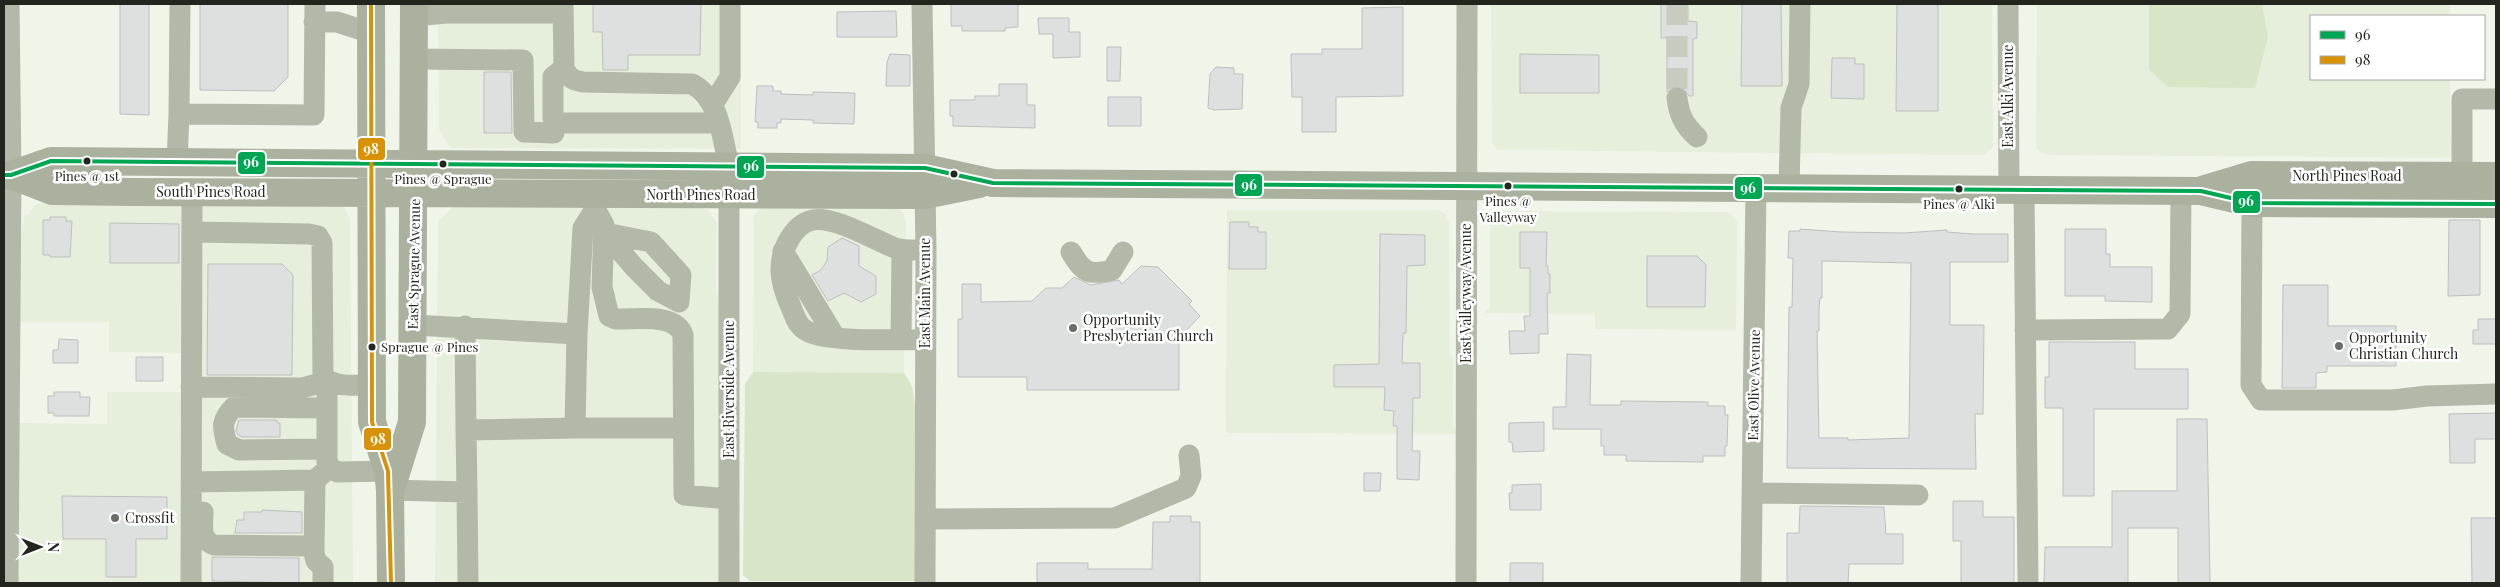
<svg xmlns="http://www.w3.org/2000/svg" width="2500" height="587" viewBox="0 0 2500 587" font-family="'Playfair Display',serif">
<rect width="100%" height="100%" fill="#f0f5ea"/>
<path fill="#e6efdc" d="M438,4H741V149L450,148L439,129Z
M1491,4H1992L1993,147L1984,155L1497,150L1492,142Z
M2037,4H2450V16H2311V79H2450L2451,158L2047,155L2042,153L2037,149L2036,143Z
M39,203L337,205L344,207L350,219L353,583H18V423L107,424V392H181V353L109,352V322H18V255L25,214H30L33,206Z
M454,206L700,207L709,211L717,224L716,288L724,326L722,583H435L438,221Z
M764,207L896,208L903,212L906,221L904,373L753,372L754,218L757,211Z
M1227,210H1437L1446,214L1449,223L1450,355L1453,358V427L1458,434L1226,433Z
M1501,211L1727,212L1734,216L1737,220L1736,330L1595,329V314L1484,313L1490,308V222L1494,215Z"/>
<path fill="#d8e6c7" d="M2149,4H2262L2268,37L2255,88L2168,87L2149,70Z
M753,372L904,373L912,386L918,425L921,581H750L743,575L745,384Z"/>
<path fill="#dce0de" stroke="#bcbfbe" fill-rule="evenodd" d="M120,4H149V115L120,114Z
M200,4H288V77L274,91L200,90Z
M593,4H701L700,55H628V70H603L602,32H593Z
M951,4H1018V27L1005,28V31H962V26H951Z
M1661,4H1688V21L1697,22V38L1693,39V96H1689L1681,86H1675L1667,92V38H1661Z
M1742,4H1781L1782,86H1741Z
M1897,4H1938V111H1896Z
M1403,7V96L1336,97V132H1302V97H1292L1291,54H1322V49H1362V8Z
M896,11L897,37H837V12Z
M1038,18H1069V32H1080V57L1053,58V34H1039Z
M1107,47H1121L1120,81H1107Z
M890,54L910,55V86H886L887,62Z
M1520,54L1599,55V93H1520Z
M1832,58H1855V64H1864V99L1831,98Z
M1216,67L1234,68V74H1243L1242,109L1214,110L1208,108L1210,74Z
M484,72H511L512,133H484Z
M999,84H1027V105H1035V128L953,126V116H950V100H975V96H999Z
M757,86H773V91H781V94L813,95V92L855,93L854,124L813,123V120L781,119V123H777V128H758V122H755Z
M1108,97H1141V126H1108Z
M50,217H66V221H72L70,257H50V255H43V220H50Z
M2449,220H2480V295L2448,296Z
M1230,222H1249V227H1258V232H1266V269H1229Z
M110,223L179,224V263H110Z
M1800,229L1841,232L1904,233L1947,230V232L1973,234H2008V262H1950V325H1984L1983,414H1975L1976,469L1787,468L1789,307H1792L1793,258H1788L1789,231H1800ZM1822,261L1911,263L1909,438L1848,440V438H1819L1817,331H1819V308L1820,298H1822Z
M2065,229H2106V254H2110V267H2152V302L2105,301V296H2065Z
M1520,232H1547L1546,266H1548V274H1550V293H1547L1548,334H1539V353L1510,354L1509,331H1525L1524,316H1530V268H1520Z
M1380,234L1425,235V265L1407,266L1406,333H1403L1402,363H1420V398H1413L1412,451H1420L1419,480L1397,479V426H1393L1394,411L1384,410L1385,387H1334V365L1379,364Z
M842,238L859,246V266L876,276V294L861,302L844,293L828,301L812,275L821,270L827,261L828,247Z
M1647,256H1697L1706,265L1705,307H1647Z
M208,264H282L293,275L292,375H207Z
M1141,266L1158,267L1192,301L1189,304L1200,316L1179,338V390H1027V377H958V319H962V284H981V302L1032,301L1046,288H1062L1074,277L1091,285L1119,280L1122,284Z
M2283,285H2328V326H2396V366H2327V372L2316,373V388H2282Z
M2478,319H2496V344H2473V330H2478Z
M59,339L78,340V363H53V350H58Z
M2049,342H2135V369H2188V409H2094V496H2063V408H2045V377H2049Z
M1567,354L1591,355L1590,405H1621V401L1708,402V406H1725V415H1728L1727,446H1725V456H1703V462L1626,461V455H1604V446H1601V429H1553V407H1566Z
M136,357H163V381H136Z
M54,392H80V397H90L89,416H54V413H48V396H54Z
M2496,413V439H2475V463H2450L2449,414Z
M2177,419H2207L2210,583H2178V528H2128V583H2044L2045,547H2112V491H2177Z
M239,420H277V423H280V437H242L238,435L236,431Z
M1544,422V451L1513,452L1512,442H1509V423Z
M1364,473H1381L1380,491H1364Z
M1541,484V510H1510L1509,493H1512V485Z
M62,496L167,497V539H136V577H106V539H63Z
M1953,501H1983V517H2014V583H1961V541H1953Z
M1800,506L1884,507L1886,534H1903V564H1849L1848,583H1787V533H1799Z
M262,510L302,512V533H235L237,520H244V512H262Z
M1170,516H1191V522H1200V583H1037V563H1088V569H1152L1153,522H1170Z
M2471,518H2496V583H2472Z
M212,557L299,558V583L212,581Z
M1510,563H1543V583H1510Z"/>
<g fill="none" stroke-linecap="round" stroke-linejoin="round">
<path stroke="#c7ccc1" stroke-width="21" stroke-dasharray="21 11" stroke-linecap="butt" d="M1677,4V98"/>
<path stroke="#b3b9a9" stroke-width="21" d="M563,4L564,68C568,78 573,80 583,82L692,84C720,98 722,139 729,165
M922,4L926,250L925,583
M2008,4L2009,188
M414,16L447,13H563
M314,22H337L371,33
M414,59L523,60L524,132L554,133
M564,68L553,77V118L559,123H718
M1677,98C1679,115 1684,125 1697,137
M713,104L730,77V4
M179,114L180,4
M177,163L179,114L314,115L315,4
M2462,177V99H2496
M1789,187L1791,108L1799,84L1800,4
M2024,189L2028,583
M587,194L604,225L602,287L609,316L616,319C635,320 675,312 683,335L684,495L729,499
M729,195V583
M2252,203L2251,385L2261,400H2393L2427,396L2496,394
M192,232L309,234L318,236L322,243L323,377C336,388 356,385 372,385
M605,233L651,242L681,275L679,302L658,291L634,267Z
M783,251L835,337
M1071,252C1083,272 1088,276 1112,270L1123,252
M413,325L577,334L583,228L595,209
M465,326L466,430L575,428L577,334
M2025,330L2168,329L2180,314L2181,191
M901,339L902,250
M925,340C898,339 829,343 807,331C797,326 795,316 791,307C780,283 776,261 790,238C796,229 802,222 813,220C835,216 874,240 895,248C905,251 916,250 926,250
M191,387L302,388L327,381V462L330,467L337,472L388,471
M327,408L234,407C221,420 222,427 227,444L239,450L327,449
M575,428H682
M466,430L467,492
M315,480L314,553L316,561L323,567V583
M191,482L315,480L330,467
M390,490L467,492L468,583
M1752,493L1918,495
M203,512C203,526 199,539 214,545L314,546
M925,519L1115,518L1186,488L1191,476L1189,455
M8,583L11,175L9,4
M191,583L192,192
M1466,583L1467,4
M1751,583L1756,187"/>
<path stroke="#aab29f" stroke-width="28" d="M371,4L372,422L388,471L390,490L391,583
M4,175H11L51,161L925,168L993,183L2201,191L2252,203L2496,204
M11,175L52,191L134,192L925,195L979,184
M2202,190L2252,175L2496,176
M391,489L412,422L414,4"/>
<defs>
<path id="bus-1" d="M4,175H11L51,161L925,168L993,183L2201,191L2252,203L2496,204"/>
<path id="bus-2" d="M371,4L372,422L388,471L391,583"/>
</defs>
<use href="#bus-1" stroke="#fff" stroke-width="8"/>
<use href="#bus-2" stroke="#fff" stroke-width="8"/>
<use href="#bus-1" stroke="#00a651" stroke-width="4"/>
<use href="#bus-2" stroke="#d79305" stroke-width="4"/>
</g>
<g fill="#23261f" stroke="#fff" stroke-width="2">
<circle cx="87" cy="161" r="4.5"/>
<circle cx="443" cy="164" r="4.5"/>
<circle cx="954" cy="174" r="4.5"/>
<circle cx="1508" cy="186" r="4.5"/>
<circle cx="1959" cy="189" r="4.5"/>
<circle cx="372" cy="347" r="4.5"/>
</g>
<g fill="#6b6e66" stroke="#fff" stroke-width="2">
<circle cx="1073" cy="328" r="5"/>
<circle cx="2339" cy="346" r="5"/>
<circle cx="115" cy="518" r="5"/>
</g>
<g text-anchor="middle" stroke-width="5" stroke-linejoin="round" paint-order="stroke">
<g font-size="13" fill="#23261f" stroke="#fff">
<text x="87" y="181">Pines @ 1st</text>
<text x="443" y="184">Pines @ Sprague</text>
<text x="1508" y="206">Pines @<tspan x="1508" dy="16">Valleyway</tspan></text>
<text x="1959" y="209">Pines @ Alki</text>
<text x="381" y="352" text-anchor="start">Sprague @ Pines</text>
</g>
<g font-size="14" fill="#23261f" stroke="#fff">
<text transform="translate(2008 96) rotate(-90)" y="5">East Alki Avenue</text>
<text x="2347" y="181">North Pines Road</text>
<text x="211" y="197">South Pines Road</text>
<text x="701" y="200">North Pines Road</text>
<text transform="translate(414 264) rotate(-89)" y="5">East Sprague Avenue</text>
<text transform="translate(925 293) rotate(-90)" y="5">East Main Avenue</text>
<text transform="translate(1466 293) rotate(-90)" y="5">East Valleyway Avenue</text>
<text transform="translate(1754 385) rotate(-89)" y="5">East Olive Avenue</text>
<text transform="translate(729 389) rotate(-90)" y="5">East Riverside Avenue</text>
</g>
<g font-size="14" fill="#23261f" stroke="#fff" text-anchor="start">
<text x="1083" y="325">Opportunity<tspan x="1083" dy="16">Presbyterian Church</tspan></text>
<text x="2349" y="343">Opportunity<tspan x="2349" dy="16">Christian Church</tspan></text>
<text x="125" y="523">Crossfit</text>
</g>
</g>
<g stroke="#fff" stroke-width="2">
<rect x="357" y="137" width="29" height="24" rx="5" fill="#d79305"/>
<rect x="237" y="151" width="29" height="24" rx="5" fill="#00a651"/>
<rect x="736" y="155" width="29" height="24" rx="5" fill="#00a651"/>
<rect x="1234" y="173" width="29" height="24" rx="5" fill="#00a651"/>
<rect x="1734" y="176" width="29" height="24" rx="5" fill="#00a651"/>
<rect x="2232" y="190" width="29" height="24" rx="5" fill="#00a651"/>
<rect x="363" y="427" width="29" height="24" rx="5" fill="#d79305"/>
</g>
<g font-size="14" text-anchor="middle" font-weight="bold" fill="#fff">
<text x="371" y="154">98</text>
<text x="251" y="167">96</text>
<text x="751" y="171">96</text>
<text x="1249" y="190">96</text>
<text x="1748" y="193">96</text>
<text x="2246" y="206">96</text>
<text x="378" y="444">98</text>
</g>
<rect width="2500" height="587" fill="none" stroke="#23261f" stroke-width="10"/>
<rect x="2310" y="15" width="175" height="65" fill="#ffffff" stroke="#a7a8a5"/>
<rect x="2320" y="31" width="25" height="8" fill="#00a651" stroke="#a7a8a5"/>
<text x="2355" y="40" font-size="15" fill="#23261f">96</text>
<rect x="2320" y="56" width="25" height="8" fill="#d79305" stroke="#a7a8a5"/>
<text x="2355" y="65" font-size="15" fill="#23261f">98</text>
<g transform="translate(40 547) rotate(90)" stroke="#ffffff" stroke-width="4" paint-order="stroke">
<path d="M0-4L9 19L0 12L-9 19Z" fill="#23261f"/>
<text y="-8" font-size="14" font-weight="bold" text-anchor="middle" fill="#23261f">N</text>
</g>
</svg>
